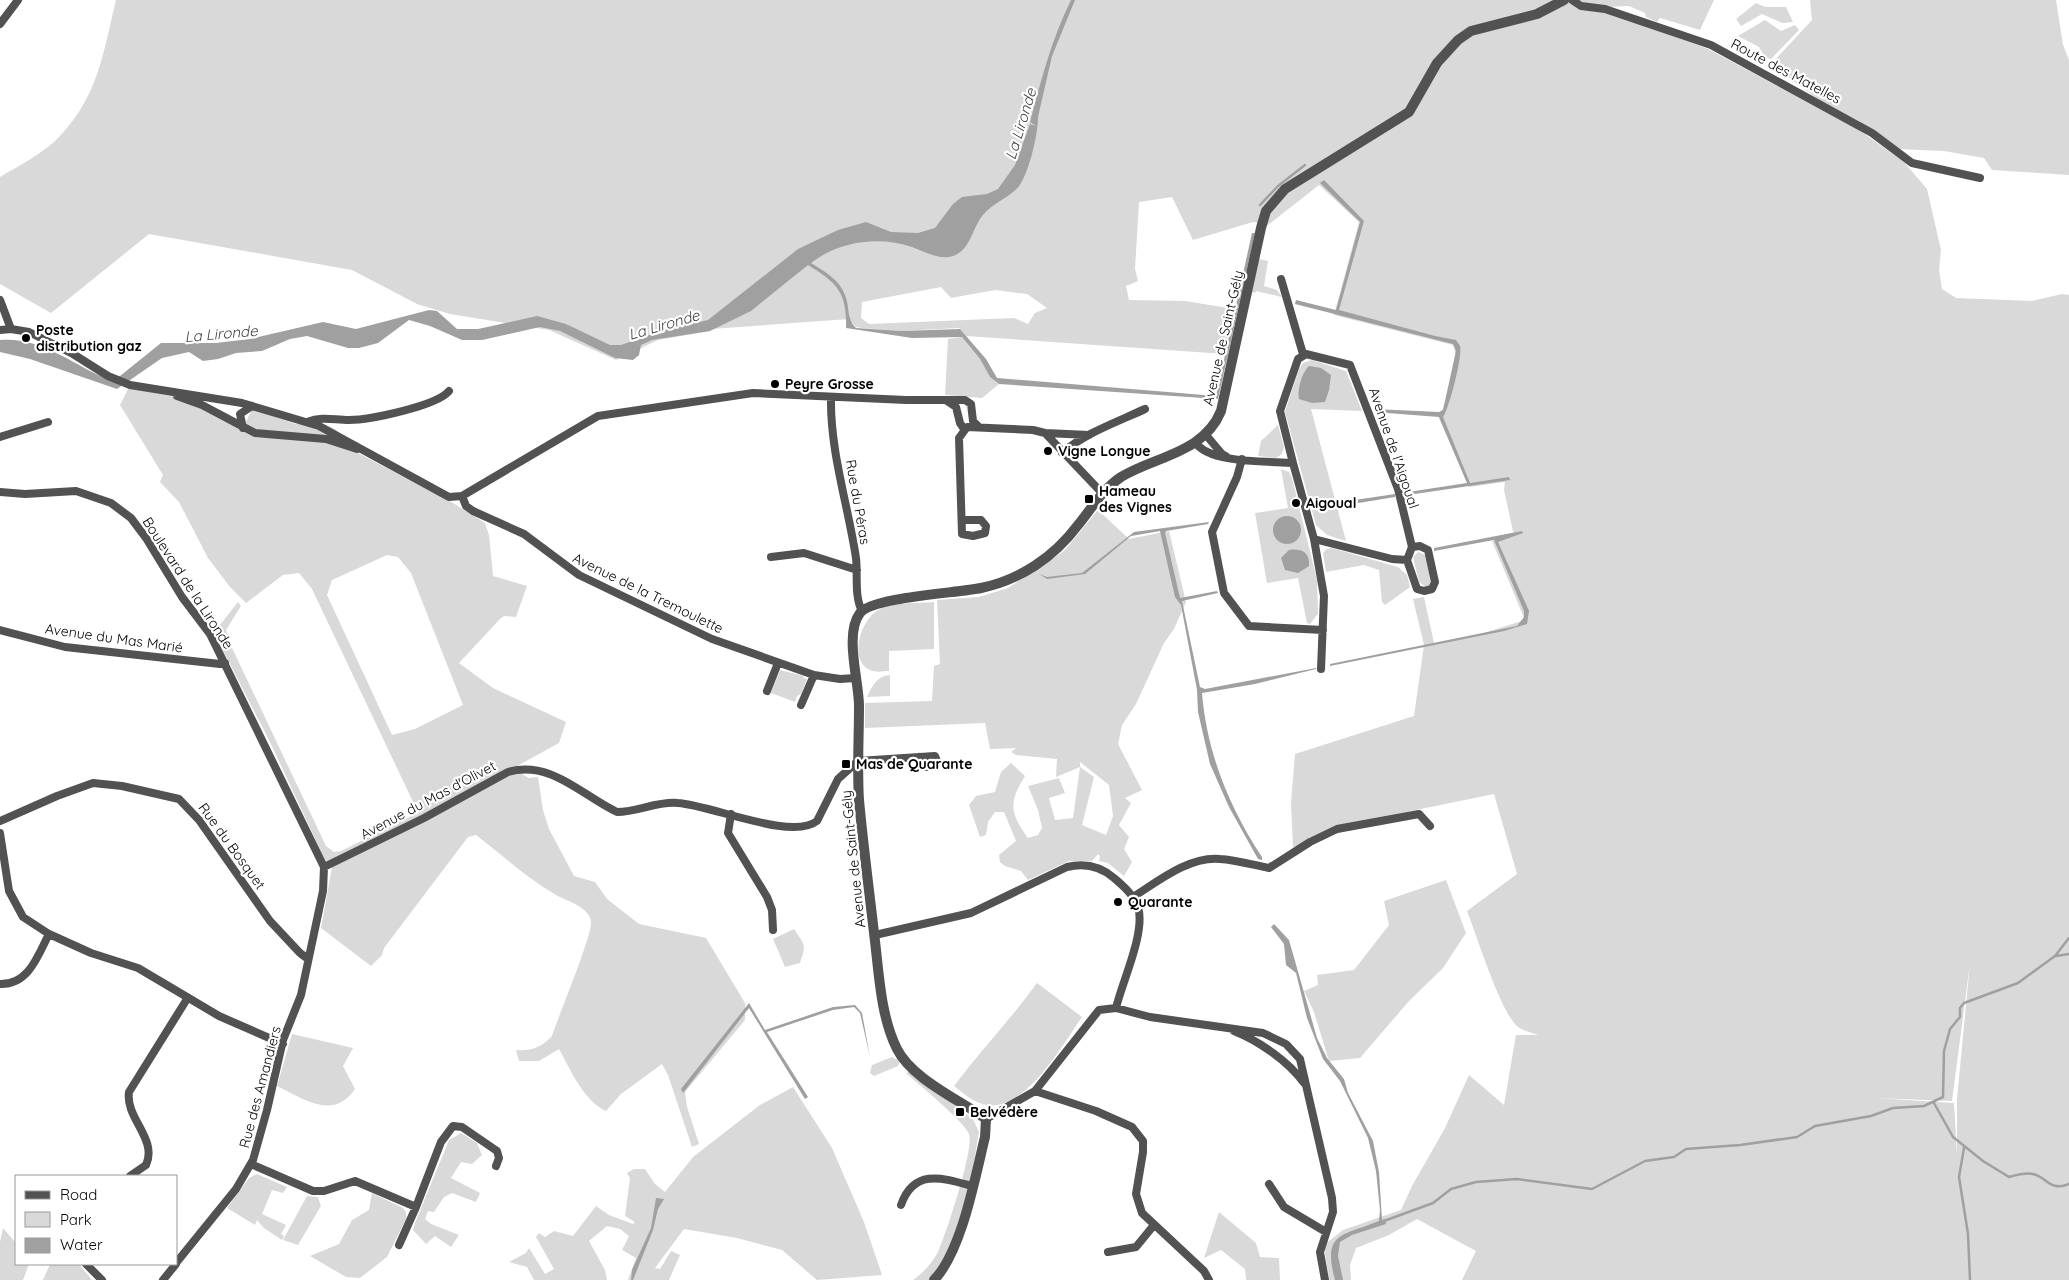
<svg xmlns="http://www.w3.org/2000/svg" width="2069" height="1280" viewBox="0 0 2069 1280" font-family="Quicksand,sans-serif">
<rect width="100%" height="100%" fill="#fff"/>
<path fill="#d9d9d9" fill-rule="evenodd" d="M116,0H1714L1700,30L1660,18L1657,22L1646,17L1645,13L1629,6L1605,7L1632,21L1708,49L1859,130L1904,162L1927,189L1941,250L1939,270L1942,289L1956,298L2032,301L2062,294L2069,295V1280H1462L1476,1251L1417,1219L1389,1235L1356,1248L1350,1265L1351,1280H1329L1324,1245L1343,1230L1401,1210L1412,1186L1445,1128L1469,1075L1504,1105L1516,1035H1538C1532,1032 1522,1031 1517,1026C1500,1011 1477,936 1467,911L1517,874L1494,794L1411,811L1293,847L1291,802L1295,754L1414,716L1424,645L1413,599L1424,597L1434,643L1484,633L1525,620L1492,541L1514,536L1504,490L1505,482L1469,487L1439,418C1446,403 1460,359 1453,345L1334,315L1359,222L1319,185L1268,225L1253,222L1193,240L1172,197L1139,202L1135,269L1138,281L1126,286L1129,300L1185,301L1235,309L1225,354L966,336L959,328L902,331L862,328L856,327L849,319L711,329L710,331L658,340L616,360L549,330L450,314L417,304L352,270L149,234L51,313L0,284V177C20,165 44,153 60,136C99,94 103,53 116,0ZM941,287L951,298L995,290L1027,294L1047,308L1035,313L1028,324L1014,318L869,324L861,318L862,302ZM1970,963L1957,1099V1155L1954,1103L1875,1098L1952,1101Z
M1810,0H2056L2063,45L2069,60V175L1992,170L1984,158L1944,151L1896,149L1859,121L1819,100L1771,64L1812,20Z
M1756,3L1765,7H1786L1793,22L1782,23L1762,14L1741,26L1736,19Z
M1765,20L1781,31L1795,25L1799,30L1771,59L1765,57L1759,47L1738,36Z
M1259,259L1268,261L1264,286L1277,290L1282,297L1256,291L1255,293L1252,292Z
M962,337L980,359L990,377L999,384L982,398L945,395L948,339Z
M1312,360L1346,371L1362,411L1311,409L1346,541L1327,535L1316,525L1285,412L1299,369L1303,363Z
M130,385C172,391 206,408 243,428L252,409L296,424L322,423L335,429L358,453L453,503L485,523L489,535L493,576L527,586L516,617L504,616L500,619L459,663L493,688L566,722L559,743L517,766V768L328,861L325,860L270,742L212,629L220,625L238,602L241,606L226,630L232,648L326,846L334,852L341,851L415,814L416,808L312,589L299,573L283,575L246,603L230,587L208,558L179,502L160,482L163,475L120,405ZM387,555L398,557L411,573L463,705L415,729L392,735L327,595L332,580Z
M1278,425L1284,447L1282,454L1276,458L1258,456L1261,441Z
M1281,469L1289,472L1292,478L1317,580L1318,614L1310,624L1307,623L1298,578L1267,583L1255,513L1288,508Z
M1098,510L1129,539L1169,531L1186,602L1174,629L1164,643L1136,704L1122,725L1118,744L1142,790L1125,798L1131,803L1119,825L1129,837L1124,849L1132,862L1124,876L1108,863L1099,861L1100,856L1098,854L1092,861H1069L1028,880L1021,871L1005,866L1000,862L999,855L1016,841L1004,812H995L988,822L986,835L980,837L969,805L976,796L995,792L1001,772L1011,763L1025,776C1008,803 1010,813 1028,838L1038,835L1042,828L1038,810L1028,786L1059,778L1065,793L1049,798L1055,820L1073,818L1080,767L1056,777L1057,759L1016,755L1011,752L1016,748L990,749L985,723L865,728V703L932,701L934,666L940,664L937,600L979,597L1008,588L1064,551ZM1080,762L1109,785L1113,816L1106,835L1082,825L1094,777L1080,767Z
M1332,548L1398,567L1407,575L1410,587L1385,605L1382,602L1379,570L1364,565L1326,572L1323,553L1327,549Z
M1418,552L1426,555L1431,584L1426,587L1419,582L1413,557Z
M934,602V649L889,651V671C884,671 876,673 870,670C848,660 861,620 877,611C893,601 916,604 934,602Z
M780,670L804,676L803,678L807,679L801,694L797,696L795,702L771,693Z
M890,675V696L867,697C872,686 877,676 890,675Z
M520,773L529,778L538,777L543,810L549,829L574,876L595,882L607,899L639,924L706,938L745,1003V1020L685,1092L687,1107L699,1144L692,1147L668,1075L662,1064L621,1094L606,1111C584,1101 571,1071 559,1049L539,1061H519L516,1050C532,1051 540,1048 552,1036C558,1017 593,934 591,921C589,907 567,901 556,895C527,878 502,855 476,835L468,837L384,948L382,955L371,966L321,928L332,867L509,774Z
M1446,880L1466,933L1443,968L1409,1001L1360,1058L1329,1061L1314,1012L1304,991L1318,985L1317,975L1354,970L1389,925L1384,901Z
M794,929C806,947 806,944 800,963L785,967L773,939Z
M1037,983L1082,1017C1063,1044 1026,1111 987,1105C974,1103 964,1094 954,1086C980,1051 1011,1019 1037,983Z
M292,1034L353,1048L343,1066L355,1089C333,1121 304,1099 277,1086Z
M892,1057L900,1061L898,1066L874,1076L870,1073L872,1065Z
M910,1071L973,1119L979,1132L971,1179L950,1249L929,1280H913C923,1273 932,1263 938,1252C946,1234 974,1150 969,1134C964,1121 919,1085 906,1073Z
M793,1087L832,1148L864,1222L882,1275L817,1280L782,1250L737,1238L684,1229L655,1268L660,1269L671,1251L680,1255L669,1280H628L636,1258L622,1250L629,1236L620,1229L607,1226L589,1241L605,1270L607,1280H534L527,1267L509,1262L526,1253L529,1248L545,1274L554,1269L536,1237L539,1233L545,1237L554,1231L573,1236L596,1206L609,1215L633,1224L635,1222L625,1216L630,1178L627,1173L634,1169H645L655,1184L665,1192L693,1157L760,1105Z
M461,1133L477,1143L482,1155L472,1164L461,1162L451,1178L480,1193L476,1202L452,1193L444,1197L434,1212L428,1211L425,1219L431,1224L459,1235L451,1247L435,1236L426,1244L413,1230L415,1223L449,1140Z
M257,1174L287,1187L283,1193L272,1190L262,1214L286,1225L281,1234L284,1236L282,1240L264,1228L257,1220L255,1225L227,1208L249,1178Z
M372,1193L403,1208L406,1212V1219L387,1257L360,1278L346,1277L310,1256L339,1244L352,1220L369,1210Z
M307,1196L318,1197L321,1206L298,1245L283,1240Z
M1219,1212L1256,1243L1260,1257L1279,1258L1280,1280H1246L1245,1269L1221,1250L1204,1258Z
M3,1228L16,1243V1264H29L23,1280H0V1242Z
M50,1264H79L92,1280H43Z"/>
<path fill="#a0a0a0" d="M1071,0H1075L1052,56L1038,117C1038,134 1030,168 1021,183C1013,197 993,202 983,215C971,229 971,253 949,257C937,259 923,251 912,247C879,236 839,241 811,263C825,272 839,279 845,295C850,307 846,318 856,328L902,331L960,329L986,359L997,378L1216,396L1252,233H1255L1218,399L999,384L990,377L980,359L962,337L912,338L846,328C847,292 837,283 808,265L751,311L710,331L652,340L641,345L639,355L633,360L615,358L560,331L540,327L482,340H462L430,326L409,320L378,343L359,348H348L307,336L290,339L262,351L236,353L218,359L203,361L189,352L162,358L117,389L30,359L0,352V340C40,336 74,365 109,380L120,376L161,343H216L250,339L323,322L356,329L429,310L437,311L457,329H478L537,316L566,324L610,345H621L664,330L708,320L798,249L838,230L866,222L891,232L918,233L935,228L953,204L962,197L987,194L998,189L1015,165L1030,124L1036,126L1030,122C1041,80 1052,38 1071,0Z
M1324,180L1364,221L1339,310L1435,336L1456,340C1457,342 1459,344 1460,346C1463,355 1449,409 1443,417L1470,483L1509,477L1510,480L1408,495V492L1467,483L1439,417L1374,412V409L1439,412L1443,410L1456,351L1453,344L1295,304L1296,300L1336,310L1360,222L1320,183Z
M1309,366L1321,368L1331,375L1329,390L1325,402L1312,403L1299,399C1297,390 1302,372 1309,366Z
M1395,494V497L1316,510L1314,506Z
M1273 530a14 14 0 1 1 28 0a14 14 0 1 1-28 0Z
M1209,522L1208,524L1166,531L1165,533L1180,598L1217,591L1218,593L1182,601L1200,687L1205,689L1316,668V669L1255,684L1202,693C1207,753 1229,807 1262,857V860L1258,859L1229,807L1210,764L1198,712L1197,690L1181,605L1175,597L1160,531L1131,536L1085,574L1047,579L1039,574L1047,577L1082,573L1134,532Z
M1522,531L1523,533L1498,542L1529,611L1527,624L1504,631L1330,666V664L1517,626L1524,617V611L1494,540L1434,551V548Z
M1289,550C1301,548 1310,552 1309,566L1298,573L1285,570L1281,558Z
M1274,924L1289,940L1317,1038L1327,1058L1344,1079L1348,1093L1373,1141L1379,1172L1382,1220L1385,1219L1386,1224L1352,1235L1340,1242L1338,1256L1343,1280H1335C1322,1232 1342,1236 1379,1221L1380,1210L1376,1171L1368,1138L1340,1081L1323,1059L1307,1018L1296,973L1286,965L1284,944L1271,927Z
M749,1003L765,1030L833,1007L855,1005L862,1013L870,1057L860,1013L854,1007L833,1010L767,1032L808,1097L805,1099L749,1008L683,1093L681,1089Z
M656,1198L664,1199L658,1209L653,1230L633,1280H631L632,1270L651,1228Z"/>
<g fill="none" stroke-linecap="round" stroke-linejoin="round">
<path stroke="#a0a0a0" stroke-width="2.5" d="M1260,205L1278,186L1305,165
M2056,956L2069,954
M1934,1103L1953,1137L1983,1161L2009,1177C2016,1175 2026,1172 2033,1174C2047,1177 2050,1192 2069,1184
M1964,1148L1959,1177L1968,1234L1970,1280
M1384,1221L1433,1203L1451,1189L1476,1182L1517,1179L1592,1189L1645,1161L1674,1157L1686,1149L1740,1145L1797,1137L1815,1126L1871,1116L1893,1108L1924,1106L1943,1097L1944,1051L1950,1029L1960,1017V1008L1964,1003L2018,983L2055,956L2069,938"/>
<path stroke="#525252" stroke-width="8" d="M1572,0L1581,6L1605,9L1711,45L1872,133L1912,163L1980,178
M0,24L18,0
M1281,279L1303,354
M0,300L11,329
M0,330L11,329L29,332L73,354L108,376L130,385L242,403L319,426L449,497L462,496L598,416L753,393L906,400H965L971,404L973,421L979,427
M177,396L202,405L255,433L326,439L357,449
M831,398C830,451 848,505 856,558C858,574 854,596 862,611
M947,401L956,407L960,423L964,429
M307,422C323,416 333,420 349,420C369,420 437,406 449,391
M243,428L240,414L252,406
M1045,433L1089,435
M1206,435L1222,454L1227,457
M0,437L48,422
M1195,442C1209,464 1269,461 1293,463L1314,539L1392,559L1407,560L1412,547L1398,489L1350,365L1306,354L1298,359L1280,411L1293,463
M1062,453C1085,433 1117,422 1145,409
M1242,459L1237,477L1212,532L1224,593L1249,626L1323,630
M0,492L25,494L76,491L111,503L131,518L146,538L182,597L210,634L324,867L323,891L301,995L283,1040L267,1110L253,1160L236,1189L176,1263
M462,496L466,506L473,511L524,534L579,575L712,639L814,675L840,679L856,678
M962,520H981L986,526L985,533L973,536L962,534L959,438L967,427L1033,430L1045,433L1102,493
M1314,539L1324,596L1321,669
M771,557L804,553L857,570
M1407,560L1417,589L1424,591L1432,589L1435,582L1428,550L1420,546L1412,547
M0,630L65,647L220,664L225,663
M767,691L778,663
M801,705L814,675
M731,814L728,833L767,897L772,910L773,930
M0,821L57,796L93,783L122,786L179,799L199,820L270,921L300,953L308,959
M0,833L9,891L23,917L49,934L91,953L138,968L219,1016L283,1044
M324,867L424,818L508,772C551,760 581,795 617,812C638,812 657,801 678,803C711,805 792,841 817,821L838,779L858,761L935,756L938,764L935,767H927L919,757
M1133,897C1157,882 1189,856 1220,859C1236,860 1253,865 1269,868L1310,842L1337,829L1419,814L1430,826
M875,935L971,913L1067,867C1084,863 1100,866 1114,878C1123,886 1134,895 1138,907C1146,932 1122,982 1116,1008
M0,984C29,985 38,955 49,934
M1234,1031C1259,1041 1288,1061 1304,1083
M1035,1091L1096,1111L1132,1127L1143,1141V1152L1136,1194L1142,1213L1204,1271L1209,1280
M986,1119L1035,1091L1099,1010L1116,1008L1150,1017L1263,1033L1286,1044L1300,1059L1332,1198L1333,1212L1320,1252L1325,1280
M251,1164L313,1191H324L355,1181L416,1207L441,1142L453,1126L462,1127L497,1151L499,1158L496,1166
M130,1176L146,1165C158,1139 125,1118 129,1092L187,999
M1269,1184L1284,1207L1326,1232
M901,1205C914,1168 943,1178 972,1186
M399,1245L416,1207
M1108,1252L1136,1247L1154,1225
M86,1264L102,1280
M163,1280L176,1264"/>
<path stroke="#525252" stroke-width="10" d="M934,1280C962,1251 975,1177 985,1137L986,1119C960,1100 912,1079 897,1049C880,1015 879,971 874,933C869,889 863,844 859,800C857,769 859,737 859,706C859,681 844,634 860,613C872,597 958,593 981,588C1020,580 1054,557 1078,525C1091,509 1103,489 1121,477C1156,456 1204,453 1221,411L1261,228L1266,211L1285,189L1409,112L1437,63L1458,40L1471,31L1537,14L1564,0"/>
</g>
<g fill="#000" stroke="#fff" stroke-width="2">
<circle cx="26" cy="338" r="5"/>
<circle cx="775" cy="384" r="5"/>
<circle cx="1048" cy="451" r="5"/>
<rect x="1084" y="494" width="10" height="10" rx="2.5"/>
<circle cx="1296" cy="503" r="5"/>
<rect x="841" y="759" width="10" height="10" rx="2.5"/>
<circle cx="1118" cy="902" r="5"/>
<rect x="955" y="1107" width="10" height="10" rx="2.5"/>
</g>
<g text-anchor="middle" stroke-width="4.5" stroke-linejoin="round" paint-order="stroke">
<g font-size="14" fill="#000" stroke="#fff">
<text transform="translate(1786 71) rotate(28)" y="5">Route des Matelles</text>
<text transform="translate(1223 338) rotate(-77)" y="5">Avenue de Saint-Gély</text>
<text transform="translate(1394 448) rotate(71)" y="5">Avenue de l'Aigoual</text>
<text transform="translate(858 502) rotate(80)" y="5">Rue du Péras</text>
<text transform="translate(188 583) rotate(57)" y="5">Boulevard de la Lironde</text>
<text transform="translate(648 593) rotate(26)" y="5">Avenue de la Tremoulette</text>
<text transform="translate(114 638) rotate(8)" y="5">Avenue du Mas Marié</text>
<text transform="translate(428 800) rotate(-28)" y="5">Avenue du Mas d'Olivet</text>
<text transform="translate(232 846) rotate(54)" y="5">Rue du Bosquet</text>
<text transform="translate(853 859) rotate(-96)" y="5">Avenue de Saint-Gély</text>
<text transform="translate(260 1087) rotate(-75)" y="5">Rue des Amandiers</text>
</g>
<g font-size="14" font-weight="bold" fill="#000" stroke="#fff" text-anchor="start">
<text x="36" y="335">Poste<tspan x="36" dy="16">distribution gaz</tspan></text>
<text x="785" y="389">Peyre Grosse</text>
<text x="1058" y="456">Vigne Longue</text>
<text x="1099" y="496">Hameau<tspan x="1099" dy="16">des Vignes</tspan></text>
<text x="1306" y="508">Aigoual</text>
<text x="856" y="769">Mas de Quarante</text>
<text x="1128" y="907">Quarante</text>
<text x="970" y="1117">Belvédère</text>
</g>
<g font-size="15" font-style="italic" fill="#414141" stroke="#fff">
<text transform="translate(1021 124) rotate(-73)" y="5">La Lironde</text>
<text transform="translate(664 325) rotate(-16)" y="5">La Lironde</text>
<text transform="translate(221 334) rotate(-5)" y="5">La Lironde</text>
</g>
</g>
<rect x="15" y="1175" width="162" height="90" fill="#ffffff" stroke="#999999"/>
<rect x="25" y="1191" width="25" height="8" fill="#525252" stroke="#999999"/>
<text x="60" y="1200" font-size="15" fill="#000000">Road</text>
<rect x="25" y="1212" width="25" height="15" fill="#d9d9d9" stroke="#999999"/>
<text x="60" y="1225" font-size="15" fill="#000000">Park</text>
<rect x="25" y="1238" width="25" height="15" fill="#a0a0a0" stroke="#999999"/>
<text x="60" y="1250" font-size="15" fill="#000000">Water</text>
</svg>
